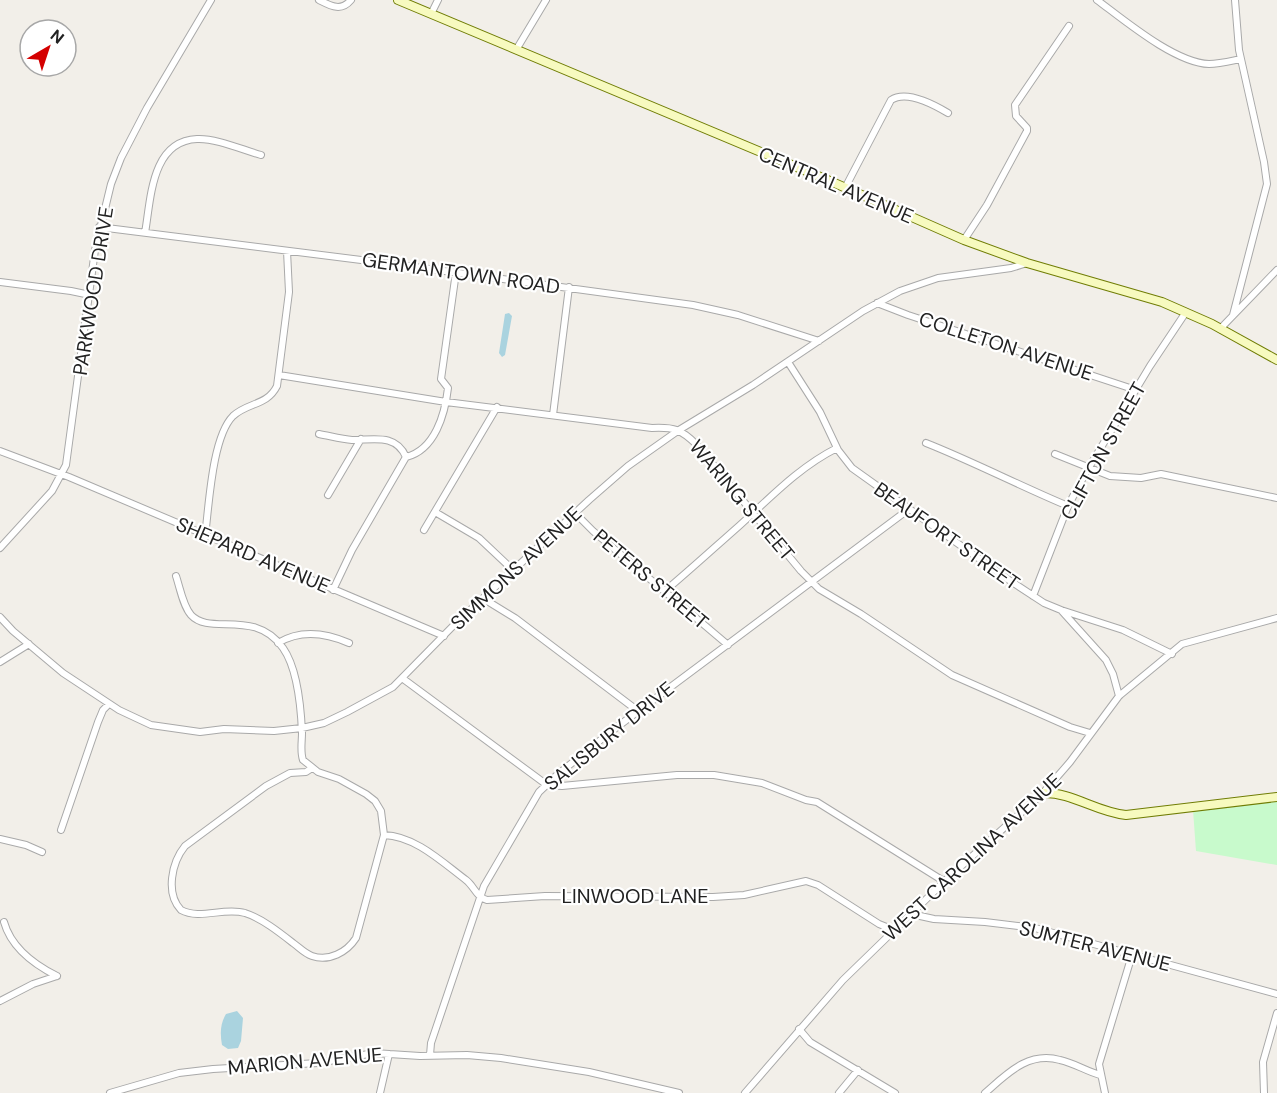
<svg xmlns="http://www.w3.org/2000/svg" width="1277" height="1093" viewBox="0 0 1277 1093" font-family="'DM Sans',sans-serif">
<rect width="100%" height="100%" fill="#f2efe9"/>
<path fill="#c8facc" d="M1277,801V865L1196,851L1193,810Z"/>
<path fill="#aad3df" d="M509,313L512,316L505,355L502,357L499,353L505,314Z
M237,1011L243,1018L241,1041L238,1048L228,1049L222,1045C220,1034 220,1024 226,1014Z"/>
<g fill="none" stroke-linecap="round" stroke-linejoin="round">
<defs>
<path id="street" d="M319,0C331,6 341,12 351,0
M1097,0C1124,20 1175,63 1209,64C1219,64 1231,61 1241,59
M431,14L438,0
M516,50L546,0
M845,188L891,100C906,90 933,104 948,113
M99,227L393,264L693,305L738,315L819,341
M145,233C151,199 151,141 197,139C216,138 243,150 261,155
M964,240L987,205L1027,131V128L1016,116L1015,105L1069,26
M0,282L71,291L90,295
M877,303L908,315L1136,390
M1233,315L1267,184L1264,162L1239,50L1235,0
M1220,329L1277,270
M788,362L820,412L838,450L852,468L1009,580L1044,603L1061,610L1106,660L1113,674L1119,696
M279,375L446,402L652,428C674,427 681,429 697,445L801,571L819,589L861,614L952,675L1070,727L1090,733
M553,415L569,287
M319,434C330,436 342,439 352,440C373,440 396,433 406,457
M926,443C974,462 1020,486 1068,506
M0,451L69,477L444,636
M1055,454L1110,476L1141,478L1161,474L1277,498
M328,495L361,439
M435,512L479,538L513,570
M575,513L593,531L728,645
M424,530L497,407
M205,536C209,506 212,437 233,416C248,402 267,406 277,386L289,292L287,251
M0,548L52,491L66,465L95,250L111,184L121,158L147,108L211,0
M176,576C180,588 183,606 191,615C210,636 255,608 283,648C297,668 301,708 302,733C302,742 300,752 303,760L318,772L339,779L366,794L375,801L381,811L384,835L356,938C347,952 329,962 312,956C304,953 299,947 293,943C279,932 261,918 245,913C224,907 200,920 181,910C165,893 172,862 185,846L266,786L290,773L306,772L312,768
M333,590L352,550L406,457C435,450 445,414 448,388L441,379L456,272
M665,591C690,570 714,548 739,526C770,498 799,467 837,448
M1033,596L1068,506L1085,474L1150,366L1186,312
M484,599L515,618L638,711
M1061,610L1123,630L1172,654
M0,617L13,631L63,673L119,710L151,725L200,732L224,729L274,731L302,728L324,723L347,712L393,687L453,626L589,500L628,466L679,430L753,385L863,311L900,291L938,278L1011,268L1027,263
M278,643C301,629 326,633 349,643
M0,662L29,644
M402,678L547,785L562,786L677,775H714L762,783L806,800L817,802L945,882
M61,830L98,722L103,710L109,704
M384,835C415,836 442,862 466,880C474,886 477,898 487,900L545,896L713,897L744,895L806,881L818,885L879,924L894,930
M0,839L26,845L42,852
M911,914L934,919L985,922L1035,928L1277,994
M4,922C11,947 35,965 57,976
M0,1001L33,984L57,976
M799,1029L810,1042L895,1093
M430,1055L431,1043L484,886L539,792L557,775L613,730L909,509
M110,1093L179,1073L213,1069L318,1063L374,1053L420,1056L467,1055L501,1058L589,1072L679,1093
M380,1093L389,1054
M745,1093L843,980L949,877L1043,793L1070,762L1119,696L1182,644L1277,618
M839,1093L858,1070
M985,1093C1007,1074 1028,1051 1060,1060C1074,1063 1086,1071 1100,1075
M1105,1093L1099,1064L1132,955
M1264,1093L1263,1062L1277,1013"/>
<path id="secondary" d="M398,0L830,181L964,240L1027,263L1162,302L1212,324L1277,360
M1043,793C1072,792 1096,812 1126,815L1277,797"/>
</defs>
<use href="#street" stroke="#a9a9a9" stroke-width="8"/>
<use href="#secondary" stroke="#707d05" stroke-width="10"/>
<use href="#street" stroke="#fff" stroke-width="6"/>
<use href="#secondary" stroke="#f7fabf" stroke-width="8"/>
</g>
<g text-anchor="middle" stroke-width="4.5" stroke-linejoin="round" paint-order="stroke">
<g font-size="20" fill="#222" stroke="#fff">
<text transform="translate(836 185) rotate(23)" y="7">CENTRAL AVENUE</text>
<text transform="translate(461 273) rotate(8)" y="7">GERMANTOWN ROAD</text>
<text transform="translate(93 291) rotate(-81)" y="7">PARKWOOD DRIVE</text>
<text transform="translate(1006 346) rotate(18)" y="7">COLLETON AVENUE</text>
<text transform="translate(1103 451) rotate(-61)" y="7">CLIFTON STREET</text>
<text transform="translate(742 500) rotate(50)" y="7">WARING STREET</text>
<text transform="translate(947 536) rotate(35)" y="7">BEAUFORT STREET</text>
<text transform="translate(253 555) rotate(23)" y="7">SHEPARD AVENUE</text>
<text transform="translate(516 568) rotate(-43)" y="7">SIMMONS AVENUE</text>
<text transform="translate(651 579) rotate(40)" y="7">PETERS STREET</text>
<text transform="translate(609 736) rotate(-39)" y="7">SALISBURY DRIVE</text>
<text transform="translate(972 857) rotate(-43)" y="7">WEST CAROLINA AVENUE</text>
<text x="635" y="903">LINWOOD LANE</text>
<text transform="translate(1095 946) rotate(14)" y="7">SUMTER AVENUE</text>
<text transform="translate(305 1061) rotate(-5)" y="7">MARION AVENUE</text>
</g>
</g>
<g transform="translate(48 48) rotate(39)"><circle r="28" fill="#ffffff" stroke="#a7a7a7" stroke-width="1.5"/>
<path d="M0-4.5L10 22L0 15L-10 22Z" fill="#d40000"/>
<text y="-9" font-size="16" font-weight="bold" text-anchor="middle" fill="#222222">N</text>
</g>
</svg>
